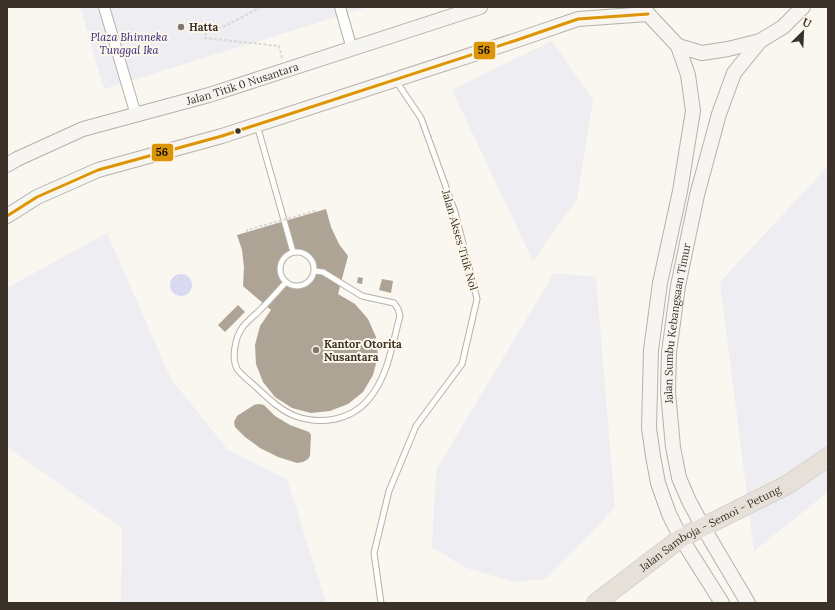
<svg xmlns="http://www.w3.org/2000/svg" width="835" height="610" viewBox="0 0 835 610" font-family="Lora,serif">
<rect width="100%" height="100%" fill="#faf6f0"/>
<path fill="#ededf2" d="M80,7H368L104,89Z
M552,41L593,100L577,199L533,261L452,90Z
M828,166V492L754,551L720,282Z
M107,233L171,379L228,450L287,479L326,603H121L122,528L7,447V288Z
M554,273L596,277L615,507L579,546L546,579L513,582L464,567L432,547L436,470Z"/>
<path fill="#d9daf1" d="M170 285a11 11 0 1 1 22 0a11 11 0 1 1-22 0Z"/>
<path fill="#aea495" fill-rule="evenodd" d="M326,209L331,227L339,244L348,256L338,294L355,304L368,319L376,337L378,356L373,375L363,392L348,404L330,411L311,413L292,408L275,397L263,382L256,364L255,345L260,326L271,310L243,286L244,267L242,250L237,235ZM294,255H301L307,258L311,264L312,271L310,278L303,283L295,284L288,280L283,274V266L287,259Z
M358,277L363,278L362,284L357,283Z
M382,279L393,281L391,293L379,290Z
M238,305L245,312L225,332L218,325Z
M259,404L264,405L275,416L290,425L309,432L311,435L310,456L308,459L303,462L297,463L278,457L260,448L245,437L235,427L234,422L237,416L254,405Z"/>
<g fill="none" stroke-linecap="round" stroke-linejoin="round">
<defs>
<path id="lane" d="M257,125L293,252
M280 269a17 17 0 1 1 34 0a17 17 0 1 1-34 0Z
M286,282C278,291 271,299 263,307C252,319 240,324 236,342C234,350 233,361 237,369C240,374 252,383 257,388C268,398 280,410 295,416C320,425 350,421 368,400C388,377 392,345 400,316L398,309L394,303L362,296L323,272L315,271
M381,603L374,553L389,491L416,426L462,364L477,299L455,212L421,118L396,81"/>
<path id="street" d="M104,7L136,115
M340,7L352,49"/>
<g id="secondary">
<path d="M643,7L648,14L678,46L688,75L693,111L680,191L660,283L651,350L649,428L653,456L658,483L669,514L681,538L722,603"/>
<path d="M678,46L702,53L728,49L760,41L783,27L803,7"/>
<path id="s1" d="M7,165L17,159L83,129L209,95L480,7"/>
<path d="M7,216L37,197L98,170L222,136L517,40L578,19L648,14"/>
<path id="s2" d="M748,603L703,527L689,501L679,478L673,447L668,392L669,352L678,286L697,195L719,114L734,73L760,41"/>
</g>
<g id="highway">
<path id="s3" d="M596,603L681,538L787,485L828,457"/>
</g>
</defs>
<use href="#lane" stroke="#b6b1aa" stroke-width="7"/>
<use href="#street" stroke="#b6b1aa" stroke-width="12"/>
<use href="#secondary" stroke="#b6b1aa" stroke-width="16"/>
<use href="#highway" stroke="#d6d3ce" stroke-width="20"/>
<path stroke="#dad8d6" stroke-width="2" stroke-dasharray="3 2" stroke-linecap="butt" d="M261,7L227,25L206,33L205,38L279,46L282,58"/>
<use href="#lane" stroke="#fefefd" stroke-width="5"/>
<use href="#street" stroke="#fefefd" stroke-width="10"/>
<use href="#secondary" stroke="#f7f5f2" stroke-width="14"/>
<use href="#highway" stroke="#e6e0d8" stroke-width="18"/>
<path stroke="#dad8d6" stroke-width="2" stroke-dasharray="3 2" stroke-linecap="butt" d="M248,232L247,230L315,211V213"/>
<defs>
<path id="bus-1" d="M7,216L37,197L98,170L222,136L517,40L578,19L648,14"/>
</defs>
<use href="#bus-1" stroke="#fef7ec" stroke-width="6"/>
<use href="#bus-1" stroke="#db9506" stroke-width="3"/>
</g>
<g fill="#7d776e" stroke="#fef7ec" stroke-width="1.5">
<circle cx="181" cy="27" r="4"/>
<circle cx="316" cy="350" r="4"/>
</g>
<circle fill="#3a3228" stroke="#fef7ec" stroke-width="1.5" cx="238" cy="131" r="3.5"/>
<g text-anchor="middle" stroke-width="4" stroke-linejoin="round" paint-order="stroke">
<g font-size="11" font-weight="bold" fill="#3a3228" stroke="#fef7ec" text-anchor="start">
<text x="189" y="31">Hatta</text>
<text x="324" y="348">Kantor Otorita<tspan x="324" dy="13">Nusantara</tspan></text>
</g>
<g font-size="11" font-style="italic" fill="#291b78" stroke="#fef7ec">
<text x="129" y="41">Plaza Bhinneka<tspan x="129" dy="13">Tunggal Ika</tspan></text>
</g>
<g font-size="11" fill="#3a3228" stroke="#fef7ec">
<text dy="4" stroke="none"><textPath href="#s1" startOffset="250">Jalan Titik 0 Nusantara</textPath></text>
<text transform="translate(460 240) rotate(74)" y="4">Jalan Akses Titik Nol</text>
<text dy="4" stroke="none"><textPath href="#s2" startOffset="299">Jalan Sumbu Kebangsaan Timur</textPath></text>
<text dy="4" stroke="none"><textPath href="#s3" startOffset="137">Jalan Samboja - Semoi - Petung</textPath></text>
</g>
</g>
<g stroke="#fef7ec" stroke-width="1.5">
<rect x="473" y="41" width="23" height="19" rx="4" fill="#db9506"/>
<rect x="151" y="143" width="23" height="19" rx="4" fill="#db9506"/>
</g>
<g font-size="11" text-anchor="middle" font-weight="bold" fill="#111">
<text x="484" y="54">56</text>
<text x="162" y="156">56</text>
</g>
<rect width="835" height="610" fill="none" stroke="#3a3228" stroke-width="16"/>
<g transform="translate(803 32) rotate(24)" stroke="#fef7ec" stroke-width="3" paint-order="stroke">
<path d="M0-3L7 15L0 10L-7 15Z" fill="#3a3228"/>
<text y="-6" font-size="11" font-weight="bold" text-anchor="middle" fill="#3a3228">U</text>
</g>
</svg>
